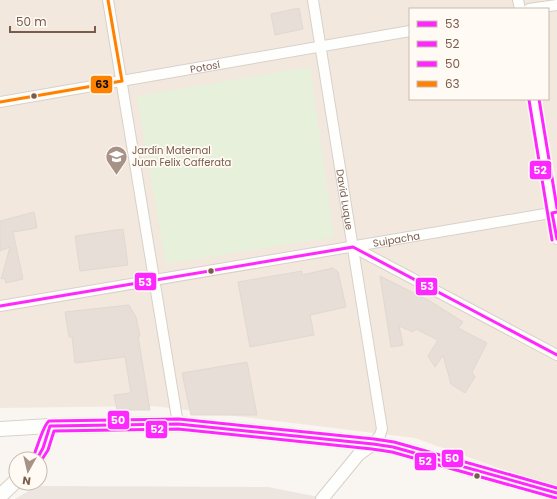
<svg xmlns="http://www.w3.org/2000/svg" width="557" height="499" viewBox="0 0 557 499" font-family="Poppins,sans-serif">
<rect width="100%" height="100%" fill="#f9f5f0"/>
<path fill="#f2e8de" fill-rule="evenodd" d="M0,0H557V489L415,438L153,406L0,408ZM410,9H548V99H410Z"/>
<path fill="#ede5e0" d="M37,486L268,487L329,499H15Z"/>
<path fill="#e7f0db" d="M310,67L334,237L166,264L137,96Z"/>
<path fill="#e6ded7" stroke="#e2d8d2" d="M299,8L303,29L275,35L271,14Z
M34,212L37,228L13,232L23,279L6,283L4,278L1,279L10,247L0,251V221Z
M123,229L128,265L80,271L75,236Z
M333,268L338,272L346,307L310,315L314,335L250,347L238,282L302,271V275Z
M380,276L430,301L463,322L458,328L487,343L472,372L475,377L465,393L451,384L443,355L435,367L428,356L438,340L416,329L413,332L399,326L403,345L391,347Z
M129,305L136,317L140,336H138L150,410H117L114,395L131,393L125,357L75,363L72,337H69L65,312Z
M247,362L257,415H191L182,373Z"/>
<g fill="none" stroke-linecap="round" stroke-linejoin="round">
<defs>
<g id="minor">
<path d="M108,0L178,424"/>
<path id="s1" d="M313,0L382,429L380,435L373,444"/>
<path d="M518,0L520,9"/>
<path d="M529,9L557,5"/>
<path d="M534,99L557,239"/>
<path id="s2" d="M0,102L410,31"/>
<path d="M353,247L557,355"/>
<path id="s3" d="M0,306L557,212"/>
</g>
<path id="tertiary" d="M322,499L359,454L373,444"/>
<path id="secondary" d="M0,429L50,426L178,424L373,444L393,447L557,493
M37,459L43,448L50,426
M0,496L16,481"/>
</defs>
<use href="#minor" stroke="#d7d1cb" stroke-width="12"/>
<use href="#tertiary" stroke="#d7d1cb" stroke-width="14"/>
<use href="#secondary" stroke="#d9d2cb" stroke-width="16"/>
<use href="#minor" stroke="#fefefd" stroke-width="10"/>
<use href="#tertiary" stroke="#fefefd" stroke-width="12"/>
<use href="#secondary" stroke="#fefefd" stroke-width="14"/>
<defs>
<path id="bus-1" d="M557,212L552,213L557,239
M0,306L353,247L557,355
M37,459L43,448L50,426L178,424L373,444L393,447L557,493"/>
<path id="bus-2" d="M529,100L552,240
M41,461L48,450L54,431L178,429L372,449L392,452L556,498"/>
<path id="bus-3" d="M539,99L557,208
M33,457C37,449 43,425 49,421L179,419L374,439L394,442L557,488"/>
<path id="bus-4" d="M0,102L122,81L108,0"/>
</defs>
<use href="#bus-1" stroke="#fffaf3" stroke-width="6"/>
<use href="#bus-2" stroke="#fffaf3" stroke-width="6"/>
<use href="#bus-3" stroke="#fffaf3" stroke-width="6"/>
<use href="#bus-4" stroke="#fffaf3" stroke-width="6"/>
<use href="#bus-1" stroke="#fe27ff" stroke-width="3"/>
<use href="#bus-2" stroke="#fe27ff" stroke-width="3"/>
<use href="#bus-3" stroke="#fe27ff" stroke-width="3"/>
<use href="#bus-4" stroke="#ff8100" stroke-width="3"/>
</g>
<defs>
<symbol id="school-pin" viewBox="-11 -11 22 30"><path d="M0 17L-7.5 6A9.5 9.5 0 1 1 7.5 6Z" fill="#a69286" stroke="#fffaf3"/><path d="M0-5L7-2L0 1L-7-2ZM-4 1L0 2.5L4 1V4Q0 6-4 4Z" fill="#fff"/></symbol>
</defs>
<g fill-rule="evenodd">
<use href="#school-pin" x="104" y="144" width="25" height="34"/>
</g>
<g fill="#7a5c4d" stroke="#fffaf3" stroke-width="1.5">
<circle cx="34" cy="96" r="3.5"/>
<circle cx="211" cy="271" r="3.5"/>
<circle cx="477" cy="476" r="3.5"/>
</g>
<g text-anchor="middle" stroke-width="3.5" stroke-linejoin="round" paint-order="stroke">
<g font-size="10" fill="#7a5c4d" stroke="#fffaf3">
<text dy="4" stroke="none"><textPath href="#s2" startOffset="208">Potosí</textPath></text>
<text dy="4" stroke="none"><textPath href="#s1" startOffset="202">David Luque</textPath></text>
<text dy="4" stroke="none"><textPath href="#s3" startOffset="402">Suipacha</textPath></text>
</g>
<g font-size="10" fill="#7a5c4d" stroke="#fffaf3" text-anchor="start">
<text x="132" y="154">Jardín Maternal<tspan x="132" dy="12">Juan Felix Cafferata</tspan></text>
</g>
</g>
<g stroke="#fffaf3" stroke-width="1.5">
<rect x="90" y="75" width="23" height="19" rx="4" fill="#ff8100"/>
<rect x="529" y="160" width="23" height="20" rx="4" fill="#fe27ff"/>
<rect x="134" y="272" width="23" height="19" rx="4" fill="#fe27ff"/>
<rect x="415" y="277" width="23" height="19" rx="4" fill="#fe27ff"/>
<rect x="107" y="410" width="23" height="20" rx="4" fill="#fe27ff"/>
<rect x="145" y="420" width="23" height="19" rx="4" fill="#fe27ff"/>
<rect x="441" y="449" width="23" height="19" rx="4" fill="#fe27ff"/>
<rect x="414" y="452" width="23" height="19" rx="4" fill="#fe27ff"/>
</g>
<g font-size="11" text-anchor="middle" font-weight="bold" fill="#fff">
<text x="540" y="174">52</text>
<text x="145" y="286">53</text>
<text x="427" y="290">53</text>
<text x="118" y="424">50</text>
<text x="157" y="433">52</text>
<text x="452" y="462">50</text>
<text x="425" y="465">52</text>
</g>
<g font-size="11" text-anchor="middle" font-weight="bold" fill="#111">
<text x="102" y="88">63</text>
</g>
<rect x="409" y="8" width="140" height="92" fill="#fffaf3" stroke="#cabbb1"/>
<rect x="417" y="21" width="20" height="6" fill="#fe27ff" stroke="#cabbb1"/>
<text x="445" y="28" font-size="12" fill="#7a5c4d">53</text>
<rect x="417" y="41" width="20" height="6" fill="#fe27ff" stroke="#cabbb1"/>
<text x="445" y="48" font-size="12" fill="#7a5c4d">52</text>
<rect x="417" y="61" width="20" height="6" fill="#fe27ff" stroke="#cabbb1"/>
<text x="445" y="68" font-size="12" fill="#7a5c4d">50</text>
<rect x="417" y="81" width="20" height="6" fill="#ff8100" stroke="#cabbb1"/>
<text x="445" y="88" font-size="12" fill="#7a5c4d">63</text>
<g transform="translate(28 471) rotate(188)"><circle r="19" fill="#fffaf3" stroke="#cabbb1"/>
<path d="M0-3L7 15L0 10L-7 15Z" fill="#a69286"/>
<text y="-6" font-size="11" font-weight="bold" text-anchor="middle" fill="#7a5c4d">N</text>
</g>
<path d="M10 26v6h85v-6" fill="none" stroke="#7a5c4d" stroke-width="2"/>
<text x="16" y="26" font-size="12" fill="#7a5c4d" stroke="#fffaf3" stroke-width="3" paint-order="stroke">50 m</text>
</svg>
